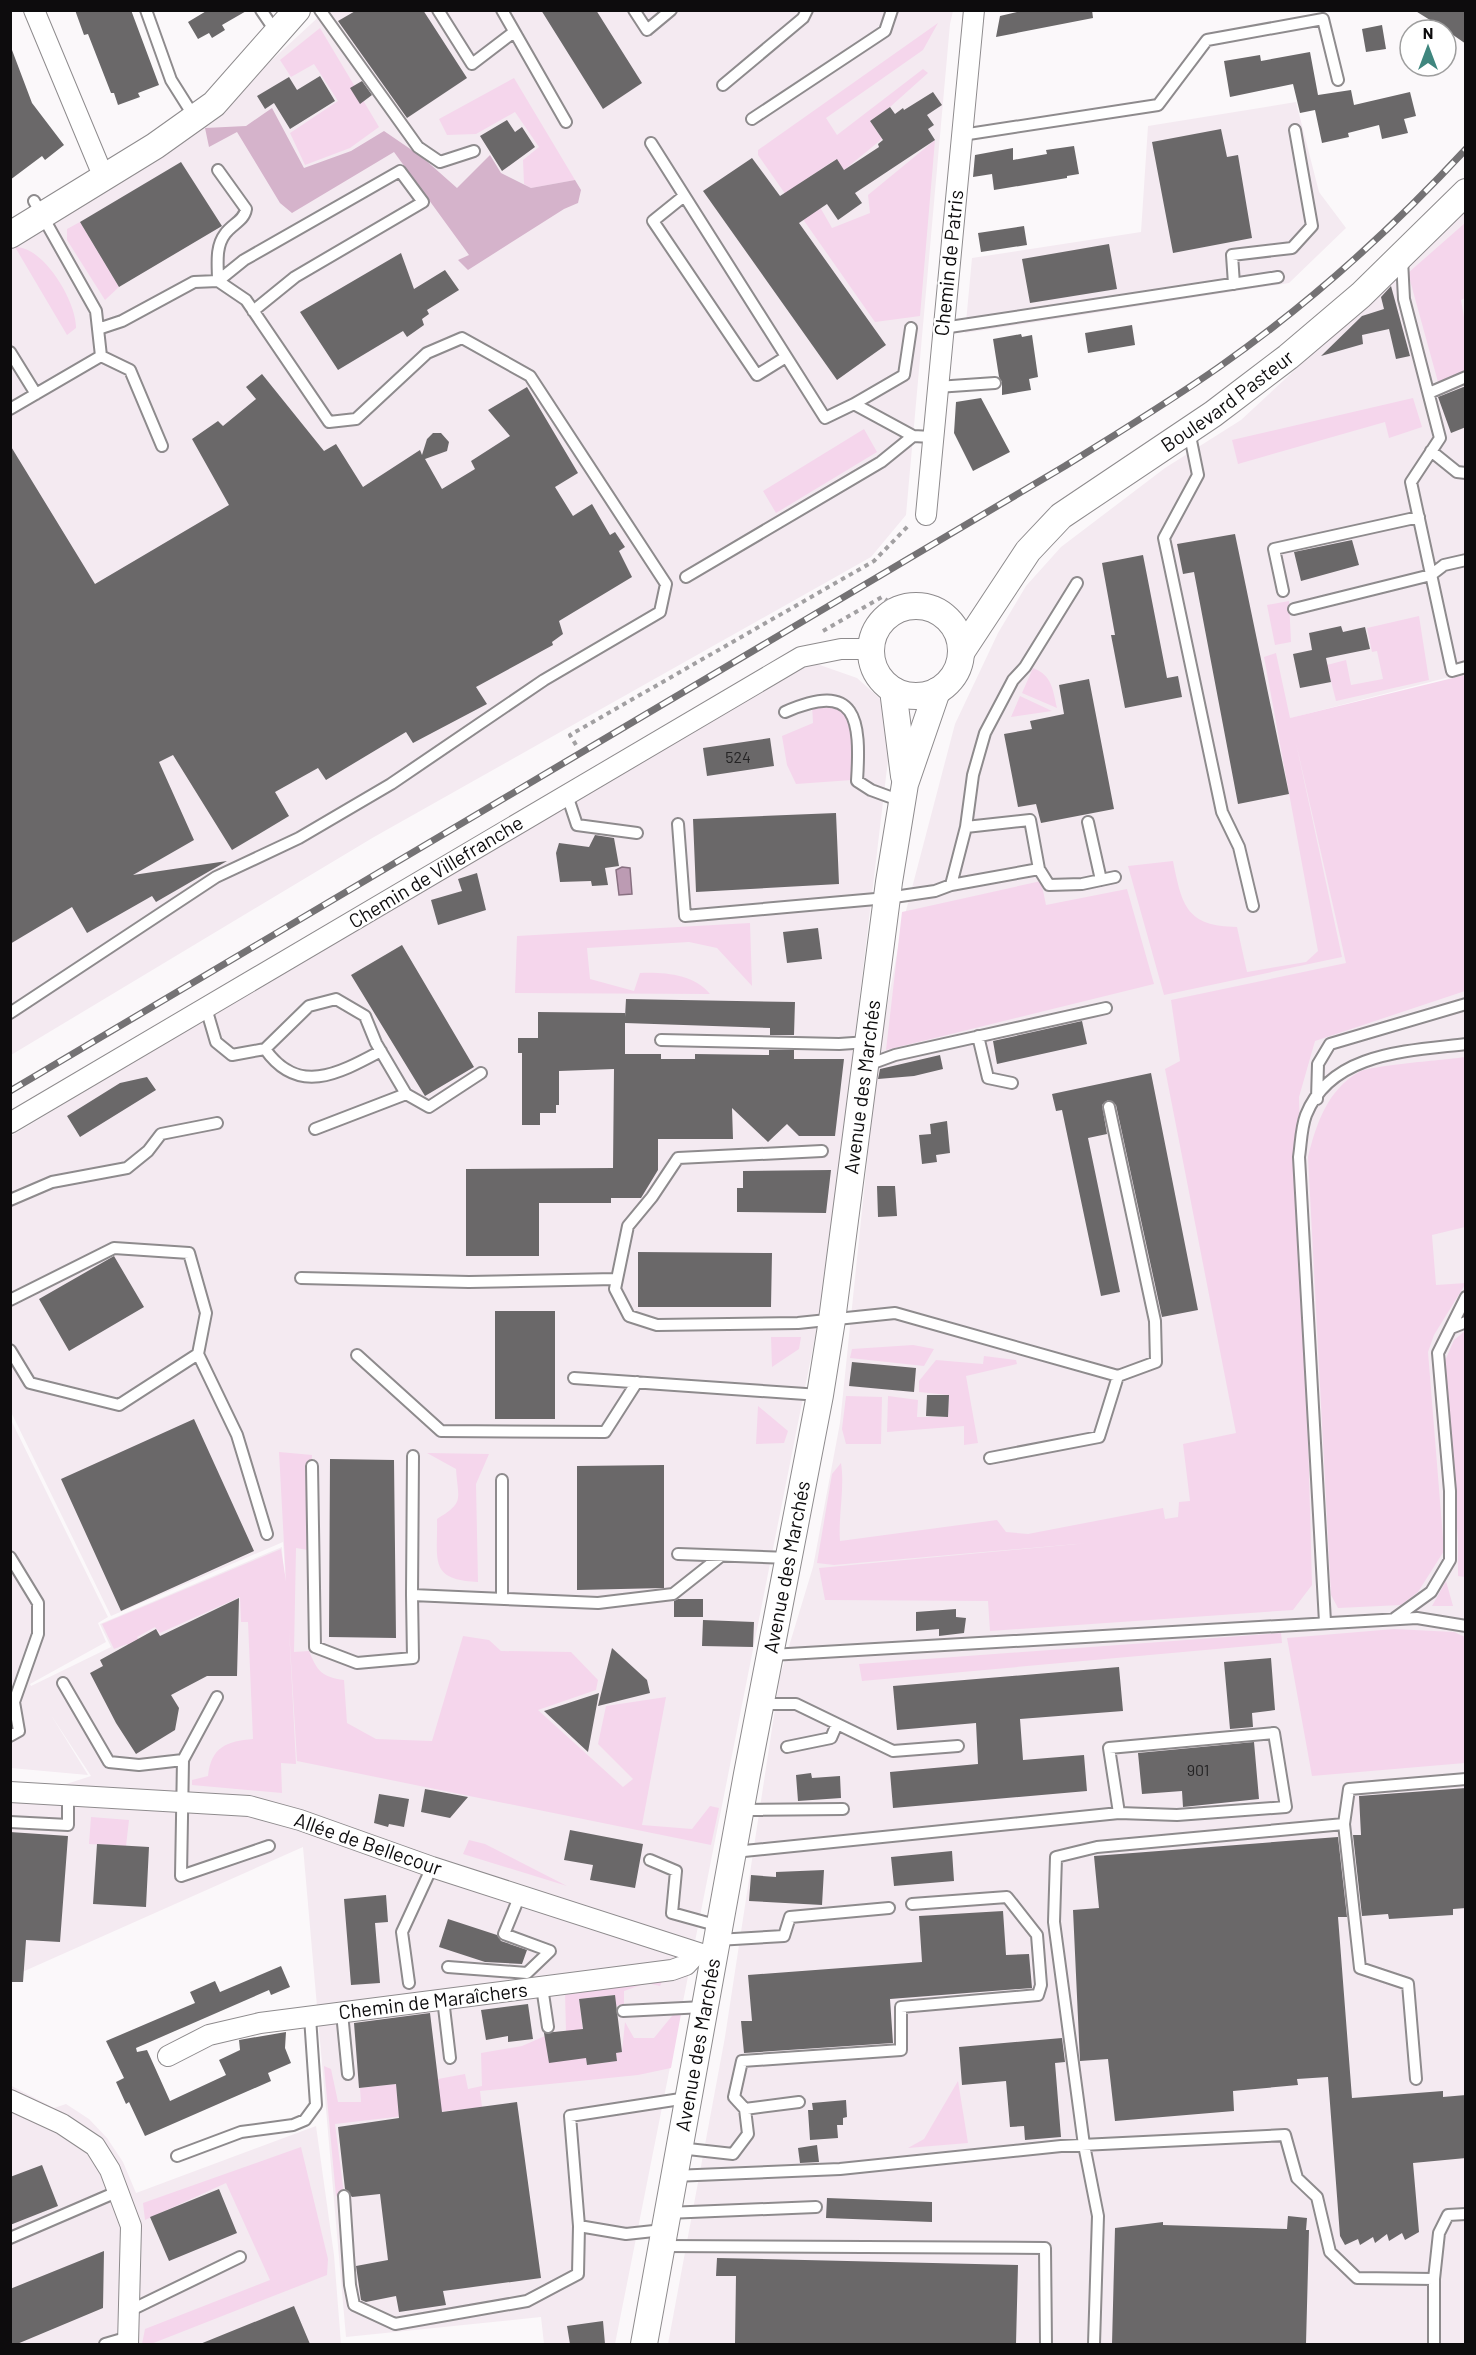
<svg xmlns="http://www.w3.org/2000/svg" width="1476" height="2355" viewBox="0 0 1476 2355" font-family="Barlow,sans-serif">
<rect width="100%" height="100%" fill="#fbf8fa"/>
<path fill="#f4eaf1" d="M325,11H953L950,24L906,515L871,557L374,837L11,1055V247L260,71Z
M1296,102L1319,192L1346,228L1289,283L965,333L972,258L1141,232L1148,126Z
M1465,212V673L1291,718L1343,948L1465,927V2344H668L725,2037L780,1676L813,1567L840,1423L878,1056L902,926L955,724L998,633L1026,586L1061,547L1165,468L1241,420Z
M817,664L857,678L885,703L891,735L825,1287L615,2344H544L541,2317L346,2337L303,1847L11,1977V1802L91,1776L51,1715L88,1775L11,1768V1420L108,1617L98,1623L106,1642L30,1684L31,1686L111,1647L100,1624L282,1547L291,1666L283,1542L111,1616L11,1412V1136L455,868L794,669Z
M10,2085L54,2108L66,2104L89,2119L107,2138L123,2162L136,2193L316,2126L334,2255L341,2344H11Z"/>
<path fill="#f5d6ec" d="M938,23L923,50L826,118L837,135L923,69L928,73L890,107L870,121L882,139L844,170L836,159L793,188L802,201L813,195L832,228L870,213L868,195L935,140L920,316L875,322L758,155V150Z
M320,28L379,127L350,148L305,165L290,133L338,101L314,64L291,77L280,60Z
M514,78L575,180L531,188L524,184L523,160L539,147L515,112L476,134L447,135L439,119Z
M80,222L119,287L105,300L67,240V229Z
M1465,223V298L1461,300L1465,323V372L1438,382L1408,273Z
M15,247C44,246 77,303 76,328L67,335Z
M1413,398L1422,427L1389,438L1385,422L1238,464L1232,440Z
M864,429L877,452L776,513L763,491Z
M1289,601L1291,642L1275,645L1267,605Z
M1419,616L1429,680L1336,701L1327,665L1346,660L1351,685L1383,679L1377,651L1372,652L1367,628Z
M1276,653L1290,718L1465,675V991L1315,1041L1299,1097L1312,1585L1293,1610L990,1631L988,1601L825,1600L819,1568L1088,1543L834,1565L817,1563L832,1474L841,1463C845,1488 838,1516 840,1541L997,1520L1006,1532L1028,1534L1163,1508L1165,1519L1178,1517L1179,1502L1190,1501L1183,1444L1236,1433L1165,1069L1180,1061L1171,1000L1346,963L1296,743L1342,957L1164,995L1128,866L1173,861C1182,907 1187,926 1237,927L1247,972L1306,962L1318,951L1264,657Z
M1033,668C1052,675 1053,690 1057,708L1022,693Z
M1020,696L1052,711L1011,717Z
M812,705C864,704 855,740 852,780L796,784L787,765L782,736L813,723Z
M1041,881L1046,905L1127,889L1154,984L886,1050L902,912Z
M750,923L752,986L717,948L689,942L587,948L590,979L634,991L640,973C663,972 694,974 710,994L515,993L517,936Z
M1465,1057V1227L1432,1235L1436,1285L1466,1283L1434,1335L1428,1352L1444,1551L1418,1592L1401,1605L1338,1608L1331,1595L1308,1157C1316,1125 1327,1090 1359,1072C1372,1065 1446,1060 1465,1057Z
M1465,1331V1577L1458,1576V1540L1444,1363L1454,1340Z
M771,1337H801L799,1349L772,1367Z
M913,1345L934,1349L924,1366L850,1358L852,1349Z
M984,1356L1016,1360L1017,1364L966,1376L978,1443L964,1445V1426L887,1432L888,1396L918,1400L917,1417H948L949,1395L919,1392V1381L936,1360L983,1364Z
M846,1396L882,1397L881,1444H846L842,1429Z
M758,1406L788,1431L784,1443L756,1444Z
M279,1452L312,1455L308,1550L296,1548L294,1652L309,1651C317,1671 322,1677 344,1680L347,1723L376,1739L432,1741L463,1636L489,1640L501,1651L571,1652L598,1680L596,1690L538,1710L623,1787L633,1779L598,1744L606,1706L666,1697L642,1825L692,1829L710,1806L719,1808L711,1845L297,1761L289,1628L296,1764L281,1763L282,1793L192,1785V1780L208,1776C211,1747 227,1741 253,1739L248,1622H241L240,1597L160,1633L155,1627L137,1637L141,1644L129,1650L127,1644L114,1649L102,1624L281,1549L286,1581Z
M427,1453L489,1454L476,1484L478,1582C428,1580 438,1560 437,1519C465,1502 458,1500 456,1469Z
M1446,1581L1453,1606H1432Z
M1394,1629L1454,1632L1465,1637V1763L1312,1776L1287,1638Z
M1281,1633L1282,1643L862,1681L859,1664Z
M91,1817L129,1820L126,1846L89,1844Z
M469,1840L485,1844L567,1886L463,1854Z
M664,1977L660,1986L647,1983L624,1991V2004L616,2006L614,1995L579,1999L587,2065L617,2061L616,2053L622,2052L625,2022L634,2038H654L676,2011L681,2014L671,2068L638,2075L480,2091L482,2107L335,2124L344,2194L336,2196L324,2066L331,2069L338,2102H361L360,2088L396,2084L397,2094L439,2090L438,2079L465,2074L468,2089L482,2086L481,2053L522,2046L545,2036L566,2031L565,1992Z
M958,2081L968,2143L908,2148L924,2139Z
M301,2147L328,2259L327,2275L151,2344H142L145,2329L270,2280L226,2183L145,2220L143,2203Z"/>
<path fill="#d5b3cb" d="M272,108L304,168L351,151L384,131L422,157L457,188L490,155L501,173L531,188L575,180L581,190L578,203L564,209L468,270L458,260L469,255L394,152L292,213L280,203L237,132L209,147L205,128L246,126Z"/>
<path fill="#bc9bb3" stroke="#887081" stroke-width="1.5" d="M622,867L630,868L632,894L619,895L616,870Z"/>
<path fill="#6a6869" d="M75,10H131L159,85L138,93L140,97L118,105L114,93H111L88,34L84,35Z
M208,10H248L222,25L225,30L212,38L209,33L198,39L188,22Z
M357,10H423L467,78L407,118L338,21Z
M541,10H596L642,83L603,109Z
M1025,10H1092L1093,18L996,37L1000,16Z
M1414,10H1466V44L1446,30Z
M1382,25L1386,49L1366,52L1362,29Z
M12,50L32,103L64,145L45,160L42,156L10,180Z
M1310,52L1318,95L1351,90L1354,105L1410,92L1416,116L1404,119L1408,133L1382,139L1379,125L1348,133L1349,137L1322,143L1315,110L1300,113L1293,84L1230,97L1224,61L1260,55L1261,61Z
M320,76L335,101L290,129L274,103L265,109L257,96L289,77L297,90Z
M362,81L372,95L360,104L350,88Z
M933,92L942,105L927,115L934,125L928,129L935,140L855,193L862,203L838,220L827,204L799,223L886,345L837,380L703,191L752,158L780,196L837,159L844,170L879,147L878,144L883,140L870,121L890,107L895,114L903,108L904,110Z
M507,120L515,132L522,127L535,147L502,171L480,136Z
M1221,129L1227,157L1238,155L1252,238L1173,253L1152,142Z
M1074,146L1079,174L1067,176V178L994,190L992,174L973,177L975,155L1013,148V160L1047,154L1046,150Z
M181,162L222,226L119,287L80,222Z
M1024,226L1027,245L981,252L978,233Z
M1109,244L1117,289L1030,303L1022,259Z
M401,253L414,289L445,270L459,290L427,310L429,314L422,319L424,325L407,337L403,331L338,370L300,312Z
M1391,286L1410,356L1396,359L1389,329L1362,335L1363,344L1321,356L1362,316L1384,309L1381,297Z
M1132,325L1135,345L1088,353L1085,333Z
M1021,334L1022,337L1032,335L1038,377L1029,379L1031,390L1002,395V382L999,377L993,339Z
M262,374L324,451L336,444L363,487L420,450L422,455L427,439L433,433H441L449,442L447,451L425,459L442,489L475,469L471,461L510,436L488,410L527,387L578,473L555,487L573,516L592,504L610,535L615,532L625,547L619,551L632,577L559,621L563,634L552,642L553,645L476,687L487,704L413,743L406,732L326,780L318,768L275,792L289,816L232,850L173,755L159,762L194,840L133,875L227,861L156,902L152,896L87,933L72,907L10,944V445L95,584L229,505L192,439L218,421L223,426L256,399L246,387Z
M1466,386V427L1451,433L1438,397Z
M981,398L1010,452L973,471L954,433L956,402Z
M1235,534L1289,794L1238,804L1194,572L1183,574L1177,544Z
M1352,540L1359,565L1301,581L1294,552Z
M1143,555L1167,678L1178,676L1182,697L1125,708L1111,635H1115L1102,563Z
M1341,626L1343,632L1365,627L1370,649L1326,658L1331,682L1300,688L1293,654L1312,650L1309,633Z
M1089,679L1114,809L1041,823L1036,804L1018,807L1004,734L1032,729L1030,721L1064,714L1059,685Z
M770,738L774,766L707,776L703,748Z
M836,813L839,884L696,892L693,819Z
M595,835L614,838L619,866L605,868L608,885L592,886L591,881L560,882L556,853L559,843L589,847Z
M477,873L486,910L438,925L431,900L462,891L458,879Z
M818,928L822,959L787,963L783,932Z
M402,945L474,1067L425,1096L351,975Z
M626,999L795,1002L794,1035H770V1028L625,1023V1054H661V1059H695V1054L769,1055V1050H794V1059H844L835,1136H799L787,1124L768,1142L732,1108L733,1139H658V1170L641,1198H611V1203H539V1256H466V1169L613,1168L614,1069L559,1071V1105H556V1113H540V1125H522V1053H518V1038H538V1012L625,1013V1017Z
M1082,1021L1087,1044L997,1064L993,1041Z
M940,1055L943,1069L914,1076L878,1079L880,1069Z
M1151,1073L1198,1310L1162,1317L1116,1105L1108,1100L1102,1105L1107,1134L1088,1138L1120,1292L1101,1296L1062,1110L1056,1111L1052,1094Z
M147,1077L156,1090L80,1137L67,1116L120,1083Z
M947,1121L950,1153L936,1155L937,1162L922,1164L919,1135L931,1134L930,1124Z
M831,1170L826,1213L737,1212V1188H743V1171Z
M877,1186H895L897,1216L878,1217Z
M638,1252L772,1253L771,1307H638Z
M114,1256L144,1307L69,1351L39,1299Z
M495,1311H555V1419H495Z
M852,1362L916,1368L914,1392L849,1386Z
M927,1395H949L948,1417L926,1416Z
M194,1419L254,1551L121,1611L61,1479Z
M330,1459L394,1460L396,1638L329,1637Z
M664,1465V1588L577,1590V1466Z
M239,1598L237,1676H207L171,1695L179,1708L175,1730L136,1754L116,1723L90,1673L103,1666L100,1660L156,1629L160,1636Z
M678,1599H703V1617H674V1601Z
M956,1609V1617L966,1618L964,1633L939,1636V1629L916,1631V1612Z
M703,1620L754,1622L753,1647L702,1646Z
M612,1648L647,1680L650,1693L598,1706Z
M1271,1658L1275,1710L1252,1713L1253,1727L1230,1729L1224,1662Z
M1119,1667L1123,1711L1020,1719L1023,1760L1084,1755L1087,1791L893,1808L890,1772L978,1764L976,1723L897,1730L893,1686Z
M599,1693L588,1752L544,1711Z
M1254,1742L1259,1799L1183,1807L1182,1791L1142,1794L1138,1753Z
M811,1773L812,1778L840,1776L841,1798L798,1801L796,1775Z
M1466,1788V1908L1453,1909V1915L1389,1919L1388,1914L1362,1916L1353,1835H1361L1359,1796Z
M425,1789L468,1797L450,1818L421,1812Z
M379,1794L409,1799L404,1827L389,1824L388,1827L374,1823Z
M570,1830L643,1844L635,1888L590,1880L593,1865L564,1860Z
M10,1832L68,1836L60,1942L26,1940L23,1982H10Z
M1338,1837L1347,1917H1338L1352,2098L1443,2091V2097L1466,2095V2158L1413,2163L1419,2232L1405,2240L1402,2233L1389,2241L1387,2234L1375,2243L1373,2237L1360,2245L1358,2239L1345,2245L1340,2236L1328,2077L1297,2079L1298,2085L1233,2091L1234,2111L1115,2121L1108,2059L1080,2061L1073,1910L1099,1908L1094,1856Z
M97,1844L149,1847L146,1907L93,1904Z
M952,1851L954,1881L894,1886L891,1857Z
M824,1870L822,1905L749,1901L751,1875L776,1877V1872Z
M386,1895L388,1922L375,1923L380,1983L351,1985L344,1899Z
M1003,1911L1006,1955L1029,1954L1032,1988L890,1999L893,2043L744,2053L741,2021H752L748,1975L922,1962L919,1916Z
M448,1919L497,1935L501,1941L527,1950L522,1964L485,1962L439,1947Z
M281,1966L290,1987L271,1995L269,1990L136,2048L137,2052L147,2050L170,2101L226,2075L219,2060L240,2050L239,2040L286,2032L285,2048L291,2063L268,2073L271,2081L145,2136L129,2102L126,2104L116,2082L124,2078L106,2041L195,2003L190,1992L215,1981L220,1992Z
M615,1995L622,2052L616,2053L617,2061L587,2065L586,2058L549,2063L544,2033L583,2029L579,1999Z
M528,2004L533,2039L508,2042V2036L486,2040L481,2010Z
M430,2013L442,2112L517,2102L541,2278L443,2291L446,2305L399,2312L396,2296L366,2302L361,2300L356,2266L388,2260L380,2194L352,2197L345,2189L338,2127L399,2118L396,2084L359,2088L354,2023Z
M1062,2038L1065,2062L1055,2063L1061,2137L1025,2140L1024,2126L1010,2127L1006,2081L962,2085L959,2047Z
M846,2100L847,2117L843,2118V2125H837L838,2138L810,2140L808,2110H813L812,2103Z
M817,2145L819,2162L800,2163L798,2148Z
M42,2165L58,2206L10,2225V2177Z
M219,2189L237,2233L169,2261L150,2217Z
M827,2198L932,2202V2222L826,2218Z
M1288,2216L1307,2218L1306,2230H1309L1306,2344H1112L1115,2228L1163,2222V2225L1287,2229Z
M104,2251L103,2308L17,2344H10V2289Z
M717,2258L1018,2265L1016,2344H735L736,2276H716Z
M294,2306L310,2344H200Z
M603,2321L605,2344H570L567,2326Z"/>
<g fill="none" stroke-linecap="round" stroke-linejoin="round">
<defs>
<path id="service" d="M146,10L171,80L188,107
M261,10L276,32
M320,10L418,147L440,162L474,151
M438,10L472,64L514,32
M502,10L566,122
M634,10L647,30L671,10
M723,85L803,18L807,10
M752,119L885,31L892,10
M962,135L1158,105L1207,40L1323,19L1338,80
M651,143L825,418L854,404L913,436L932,437
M684,196L653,221L757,375L786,357
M34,201L96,311L101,356L130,370L162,446
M1402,260L1404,299L1440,438L1411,482L1452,671L1466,667
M218,281L244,260L400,171L423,202L295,277L253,311
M218,281C218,265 215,247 225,234C232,224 244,221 246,209L218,170
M1234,284L1232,255L1292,248L1312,226L1295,130
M943,328L1278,277
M10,352L36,394
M937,387L995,383
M1429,393L1466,377
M854,404L904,375L911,328
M10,409L101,356
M1189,431L1198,475L1164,538L1222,812L1239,847L1253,906
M1431,451L1457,472L1466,473
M686,577L881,462L913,436
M1283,591L1274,549L1419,517
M1294,609L1431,575L1444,565L1466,560
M785,712C857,680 861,719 857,781L871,790L901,801
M567,795L577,825L637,833
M1088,822L1101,880
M678,824L685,916L887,898L935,891L951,885L1039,869L1030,820L966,827L951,885
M966,827L973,775L985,733L1013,680L1025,667L1077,583
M1039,869L1049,885L1082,884L1115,877
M206,1008L216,1042L232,1055L265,1049L309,1006L336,999L365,1016L376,1043L406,1094L429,1107L481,1073
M10,1013L216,877L299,838L391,784L544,680L660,612L666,584L530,376L462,338L427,353L356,419L329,422L246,300L218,281L194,282L122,321L98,329
M978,1036L988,1078L1012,1083
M661,1040L839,1044L868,1042
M265,1049C298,1096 338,1074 381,1051
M865,1066L895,1055L1106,1008
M1317,1099L1318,1064L1330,1044L1466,1004
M315,1129L406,1094
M822,1151L678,1158L652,1197L628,1226L615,1289L629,1316L657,1325L798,1323L895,1313L1118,1376L1156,1362L1155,1321L1109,1107
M10,1200L52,1182L127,1168L148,1151L161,1134L217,1123
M301,1278L469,1282L615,1279
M10,1300L114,1248L189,1253L206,1313L198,1354L119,1405L30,1383L10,1350
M1451,1328L1466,1322
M198,1354L237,1435L267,1534
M357,1355L441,1431L605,1432L637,1382
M574,1378L820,1395
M990,1458L1099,1437L1118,1376
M312,1466L315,1647L357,1663L413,1658L412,1595L598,1603L673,1594L721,1556
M502,1480V1599
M678,1554L789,1558
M10,1557L38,1603V1634L14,1702L19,1731L10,1736
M412,1595L413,1456
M1395,1618L1431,1592L1450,1560V1491L1438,1353L1466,1297
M1325,1622L1299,1157C1301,1144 1301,1128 1306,1115C1331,1052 1408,1051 1466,1044
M771,1655L1417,1618L1466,1626
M63,1683L109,1762L139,1765L183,1760L181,1876L269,1846
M760,1704H796L893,1751L958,1746
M787,1747L831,1738L837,1724
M183,1760L217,1697
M741,1810L843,1809
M10,1822L68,1825V1794
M1344,1824L1360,1968L1408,1984L1416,2079
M734,1852L1119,1813L1177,1815L1286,1807L1274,1733L1109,1748L1119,1813
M650,1860L676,1871L672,1913L719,1926
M717,1940L784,1936L790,1917L889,1908
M448,1967L527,1973L550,1951L504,1934L520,1895
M409,1983L402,1932L432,1867
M542,1987L548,2027
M443,1999L450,2058
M623,2011L704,2007
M342,2013L348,2074
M745,2109L734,2097L742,2061L901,2050V2007L1038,1995L1041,1985L1037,1935L1007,1897L912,1904
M679,2148L733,2154L748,2134L745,2109L799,2102
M177,2156L241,2132L293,2125L305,2120L316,2105L310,2017
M673,2176L840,2169L1061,2146L1285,2135L1297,2178L1317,2197L1330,2252L1357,2278L1434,2279L1439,2233L1448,2215L1466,2214
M344,2196L350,2285L354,2305L395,2324L527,2301L578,2274L579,2226
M666,2213L816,2207
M663,2230L626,2234L579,2226L570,2116L687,2098
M10,2238L119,2191
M662,2246L1045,2248L1046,2344
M1434,2279V2344
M129,2311L240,2257
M105,2344L129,2337
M1094,2344L1098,2216L1084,2145L1054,1922L1056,1857L1097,1847L1344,1824L1349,1789L1466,1779"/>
<path id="minor" d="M34,10L104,178
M926,515L974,10
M10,1123L801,657L841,649H871
M10,1792L249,1806L300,1820L432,1867L714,1958
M168,2056L209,2035L260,2023L672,1970L686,1965L697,1953
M10,2100L62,2124L95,2146L110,2170L131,2226L128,2344"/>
<g id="tertiary">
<path d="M10,235L155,146L214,104L297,10"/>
<circle cx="916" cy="651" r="45"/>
<path id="s1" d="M962,651L1028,551L1061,516L1213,414L1288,357L1361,295L1466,192"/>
<path d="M893,690L904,776"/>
<path id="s2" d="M644,2344L747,1774L820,1395L832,1320L889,882L905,784L937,691"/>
</g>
</defs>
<use href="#service" stroke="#8e8b8d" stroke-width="14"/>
<use href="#minor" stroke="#8e8b8d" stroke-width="22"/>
<use href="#tertiary" stroke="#8e8b8d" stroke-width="28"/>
<path stroke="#a2a0a2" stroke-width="4" stroke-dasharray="4.5 4.5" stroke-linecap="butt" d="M823,631L882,597L899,609
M576,745L570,735L874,561L910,524"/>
<use href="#service" stroke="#fff" stroke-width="10"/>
<use href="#minor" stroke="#fff" stroke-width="20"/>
<use href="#tertiary" stroke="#fff" stroke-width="26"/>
<defs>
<path id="rail" d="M10,1091L1065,466C1116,434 1169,402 1219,367C1309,304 1391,230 1466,149"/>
</defs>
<use href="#rail" stroke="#747274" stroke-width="7"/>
<use href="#rail" stroke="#fff" stroke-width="4.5" stroke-dasharray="14" stroke-linecap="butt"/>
</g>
<g text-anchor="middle" stroke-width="4.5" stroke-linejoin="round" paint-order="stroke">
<g font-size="16" fill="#242324">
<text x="738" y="763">524</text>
<text x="1198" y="1776">901</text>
</g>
<g font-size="20" fill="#0d0c0d" stroke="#fff">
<text transform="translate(949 263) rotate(-84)" y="7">Chemin de Patris</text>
<text dy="7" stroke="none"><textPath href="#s1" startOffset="370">Boulevard Pasteur</textPath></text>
<text transform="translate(436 872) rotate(-31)" y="7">Chemin de Villefranche</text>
<text dy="7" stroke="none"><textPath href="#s2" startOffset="1276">Avenue des Marchés</textPath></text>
<text dy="7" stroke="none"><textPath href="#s2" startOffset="790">Avenue des Marchés</textPath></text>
<text transform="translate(368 1844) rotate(19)" y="7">Allée de Bellecour</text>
<text transform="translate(433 2001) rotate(-7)" y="7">Chemin de Maraîchers</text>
<text dy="7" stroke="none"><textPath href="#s2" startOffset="304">Avenue des Marchés</textPath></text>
</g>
</g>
<rect width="1476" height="2355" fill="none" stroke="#0d0c0d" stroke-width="24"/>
<g transform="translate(1428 48)"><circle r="28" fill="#ffffff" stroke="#9e9e9e" stroke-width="1.5"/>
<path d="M0-4.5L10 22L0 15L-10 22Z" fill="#3f867e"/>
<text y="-9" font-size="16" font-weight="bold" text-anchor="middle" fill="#0d0c0d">N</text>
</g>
</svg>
